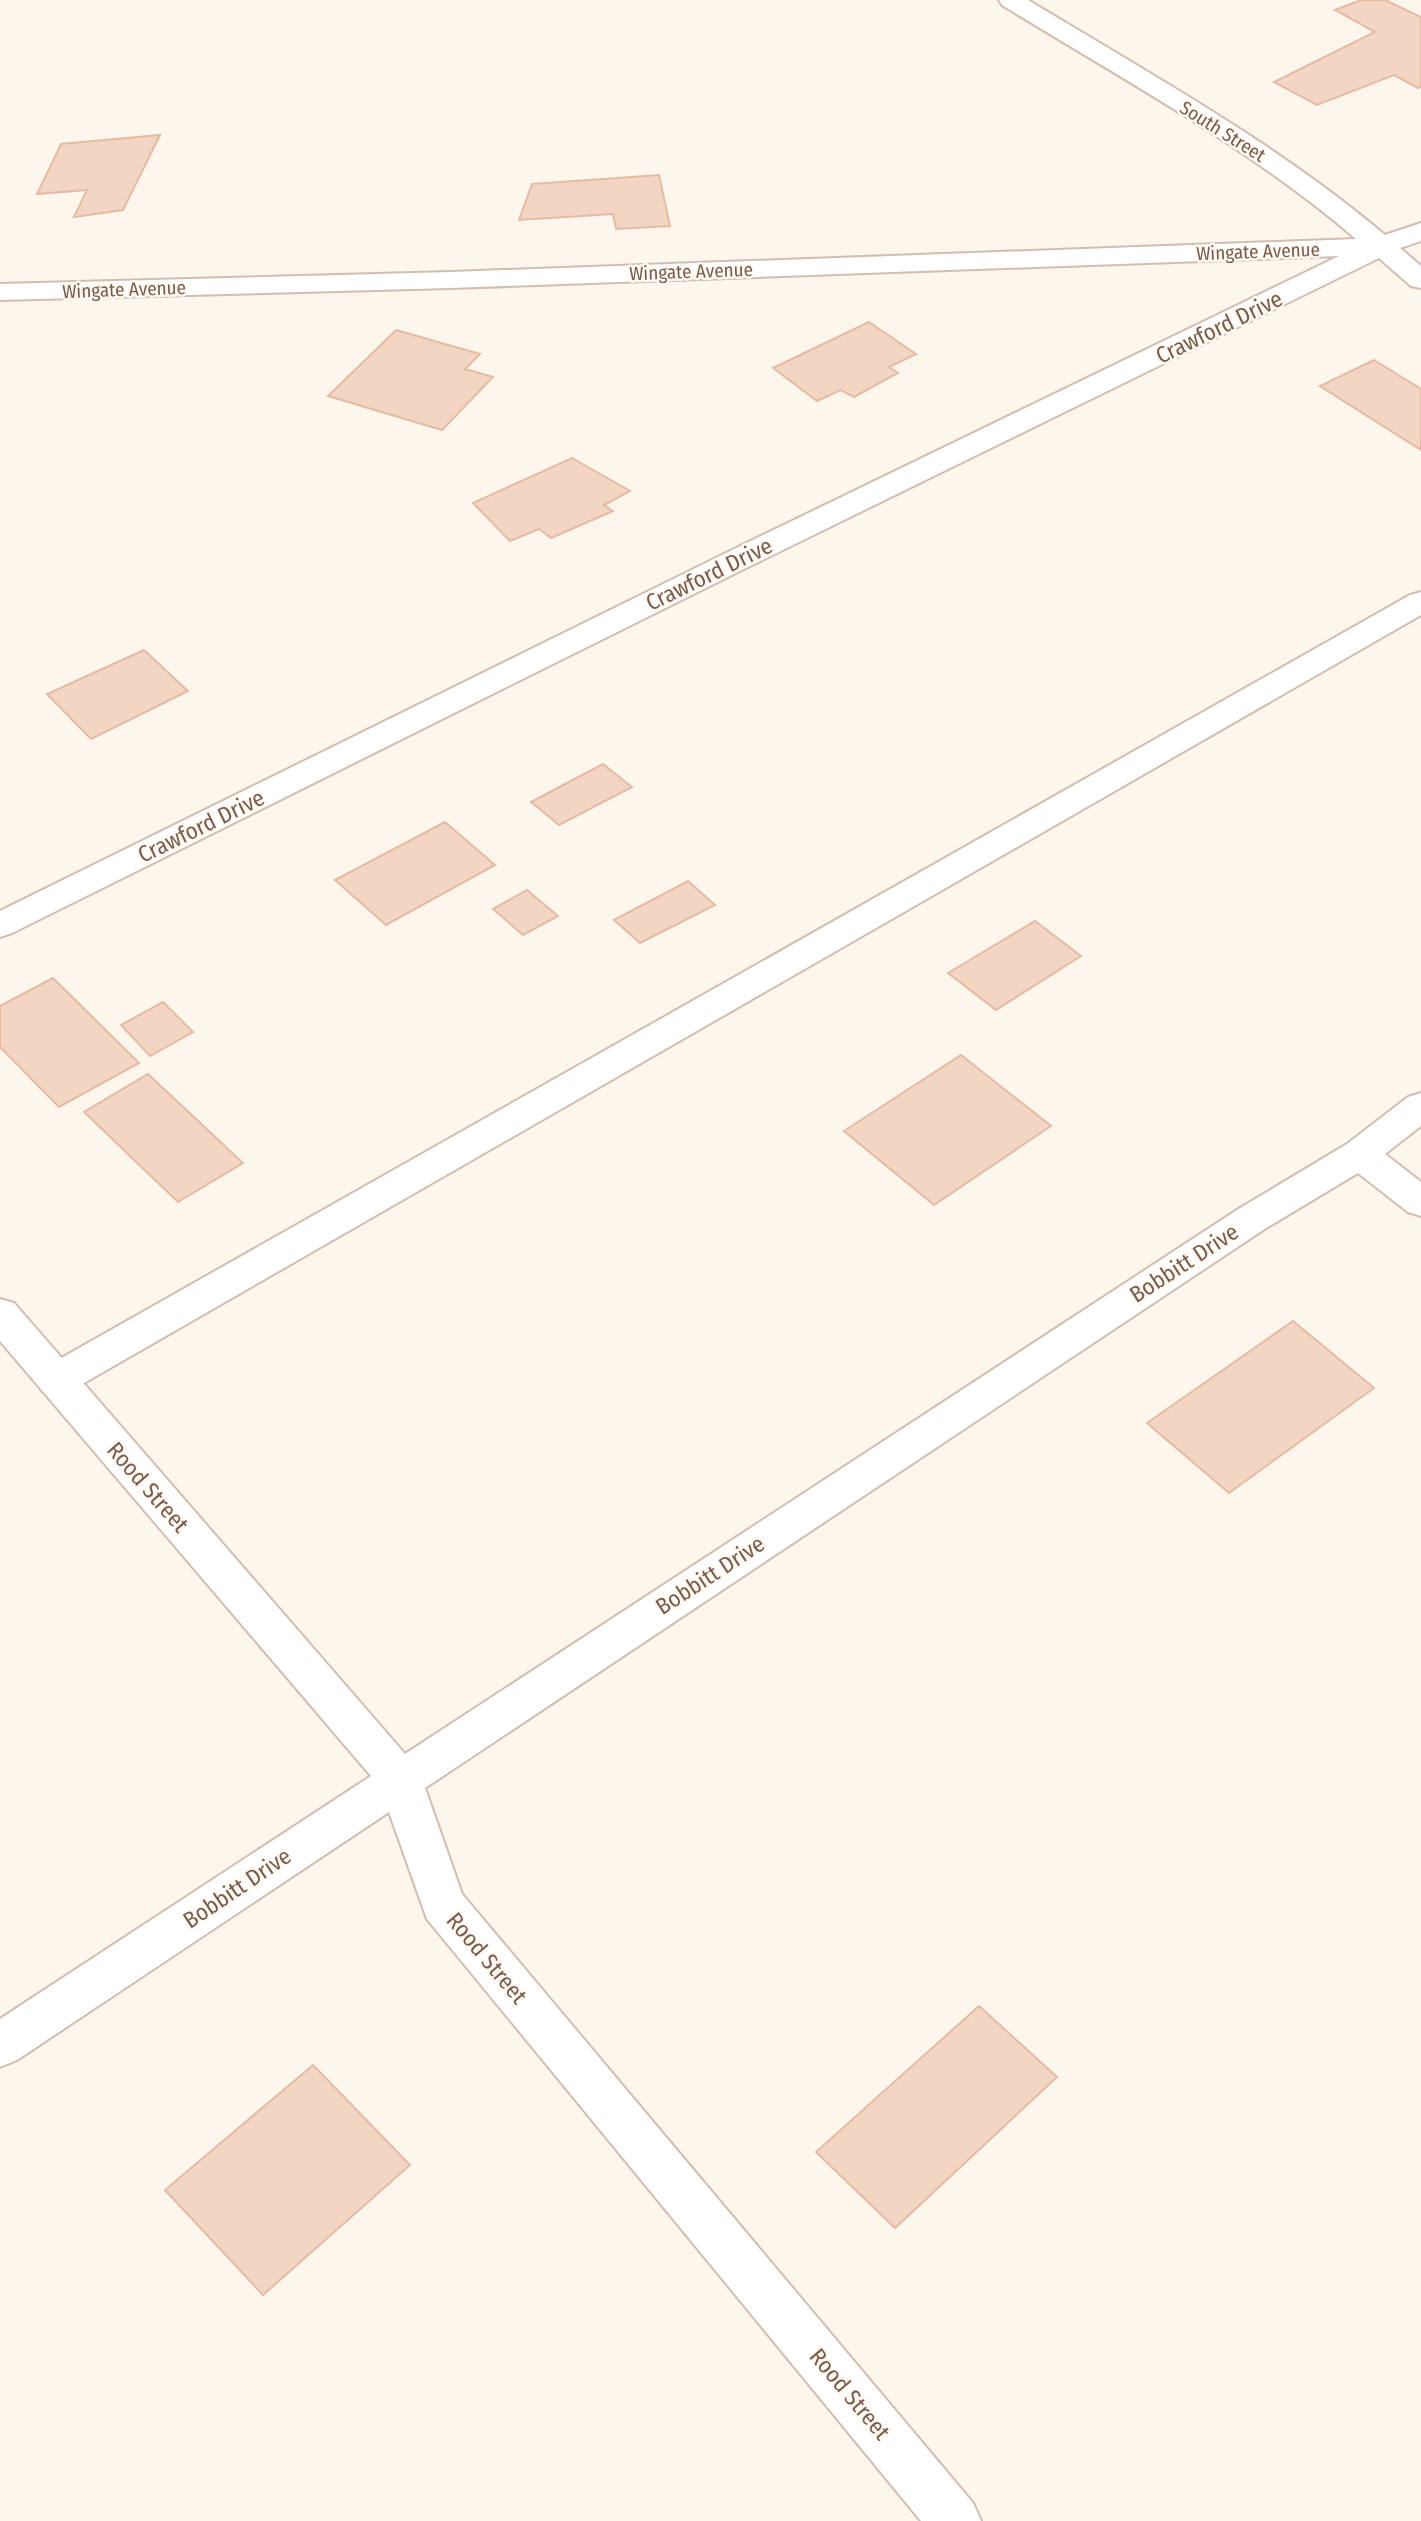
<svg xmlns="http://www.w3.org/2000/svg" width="1421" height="2521" viewBox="0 0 1421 2521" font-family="'Fira Sans Condensed',sans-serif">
<rect width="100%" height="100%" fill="#fdf6ec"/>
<path fill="#f3d5c3" stroke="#e6bba3" stroke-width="2" d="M1361,0H1385L1421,17V87L1418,88L1394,75L1317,105L1274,82L1375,32L1335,10Z
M160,135L123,210L74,217L87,190L37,194L61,144Z
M659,175L670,226L616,229L613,214L519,220L532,184Z
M869,322L916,354L889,367L898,373L854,397L841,390L817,401L773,368Z
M396,330L480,354L465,369L493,377L442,430L328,396Z
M1374,360L1421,389V450L1320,386Z
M572,458L630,491L604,505L613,511L551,538L539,529L510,541L473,503Z
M144,650L188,691L91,739L47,694Z
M603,764L632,787L559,825L531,802Z
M445,822L495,865L386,925L335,880Z
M688,881L715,905L640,943L614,920Z
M527,890L558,916L523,935L493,909Z
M1035,921L1081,956L996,1010L948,973Z
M53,978L139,1063L59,1107L0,1047V1006Z
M163,1002L193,1032L150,1056L121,1025Z
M961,1055L1051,1126L934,1205L844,1131Z
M148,1074L243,1163L178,1202L84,1112Z
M1293,1321L1374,1388L1229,1493L1147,1423Z
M979,2006L1057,2077L895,2228L816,2152Z
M313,2065L410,2165L263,2295L165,2190Z"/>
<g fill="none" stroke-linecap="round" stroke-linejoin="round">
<defs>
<path id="lane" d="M1421,592V615L70,1391L56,1396L42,1391L36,1380L42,1369L1410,595Z"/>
<path id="street" d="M999,0H1028C1150,74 1276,143 1385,235L1421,223V241L1400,248L1421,266V288L1411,286L1379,258L748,567L12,933L0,937V911L726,553L1339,256L451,288L0,300V284L451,272L1356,239C1249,147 1122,79 1002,5Z
M1421,1093V1126L1385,1154L1421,1182V1216L1408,1212L1358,1173L1263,1230L425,1788L462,1894L973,2503L981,2521H921L427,1919L389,1812L17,2060L0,2067V2019L371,1776L0,1341V1299L14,1303L405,1754L1237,1210L1347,1144L1408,1097Z"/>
</defs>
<use href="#lane" stroke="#d1beb0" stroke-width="4"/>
<use href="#street" stroke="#d1beb0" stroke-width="4"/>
<use href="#lane" fill="#fff" fill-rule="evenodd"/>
<use href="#street" fill="#fff" fill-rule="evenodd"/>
</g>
<g text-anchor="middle" stroke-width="5" stroke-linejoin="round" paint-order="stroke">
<g font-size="19" fill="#7a5c4d" stroke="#fffaf3">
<text transform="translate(1223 131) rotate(32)" y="7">South Street</text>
<text transform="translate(1258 251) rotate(-2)" y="7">Wingate Avenue</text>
<text transform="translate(691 271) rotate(-2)" y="7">Wingate Avenue</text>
<text transform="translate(124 289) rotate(-2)" y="7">Wingate Avenue</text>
</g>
<g font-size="23" fill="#7a5c4d" stroke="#fffaf3">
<text transform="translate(1219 327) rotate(-26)" y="8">Crawford Drive</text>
<text transform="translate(709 574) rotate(-26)" y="8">Crawford Drive</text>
<text transform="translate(201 826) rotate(-26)" y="8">Crawford Drive</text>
<text transform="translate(1184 1263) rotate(-33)" y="8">Bobbitt Drive</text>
<text transform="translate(148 1487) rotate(49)" y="8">Rood Street</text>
<text transform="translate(710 1575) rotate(-33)" y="8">Bobbitt Drive</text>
<text transform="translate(237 1888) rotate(-34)" y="8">Bobbitt Drive</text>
<text transform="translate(487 1958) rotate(50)" y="8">Rood Street</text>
<text transform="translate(850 2394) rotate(50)" y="8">Rood Street</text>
</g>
</g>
</svg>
